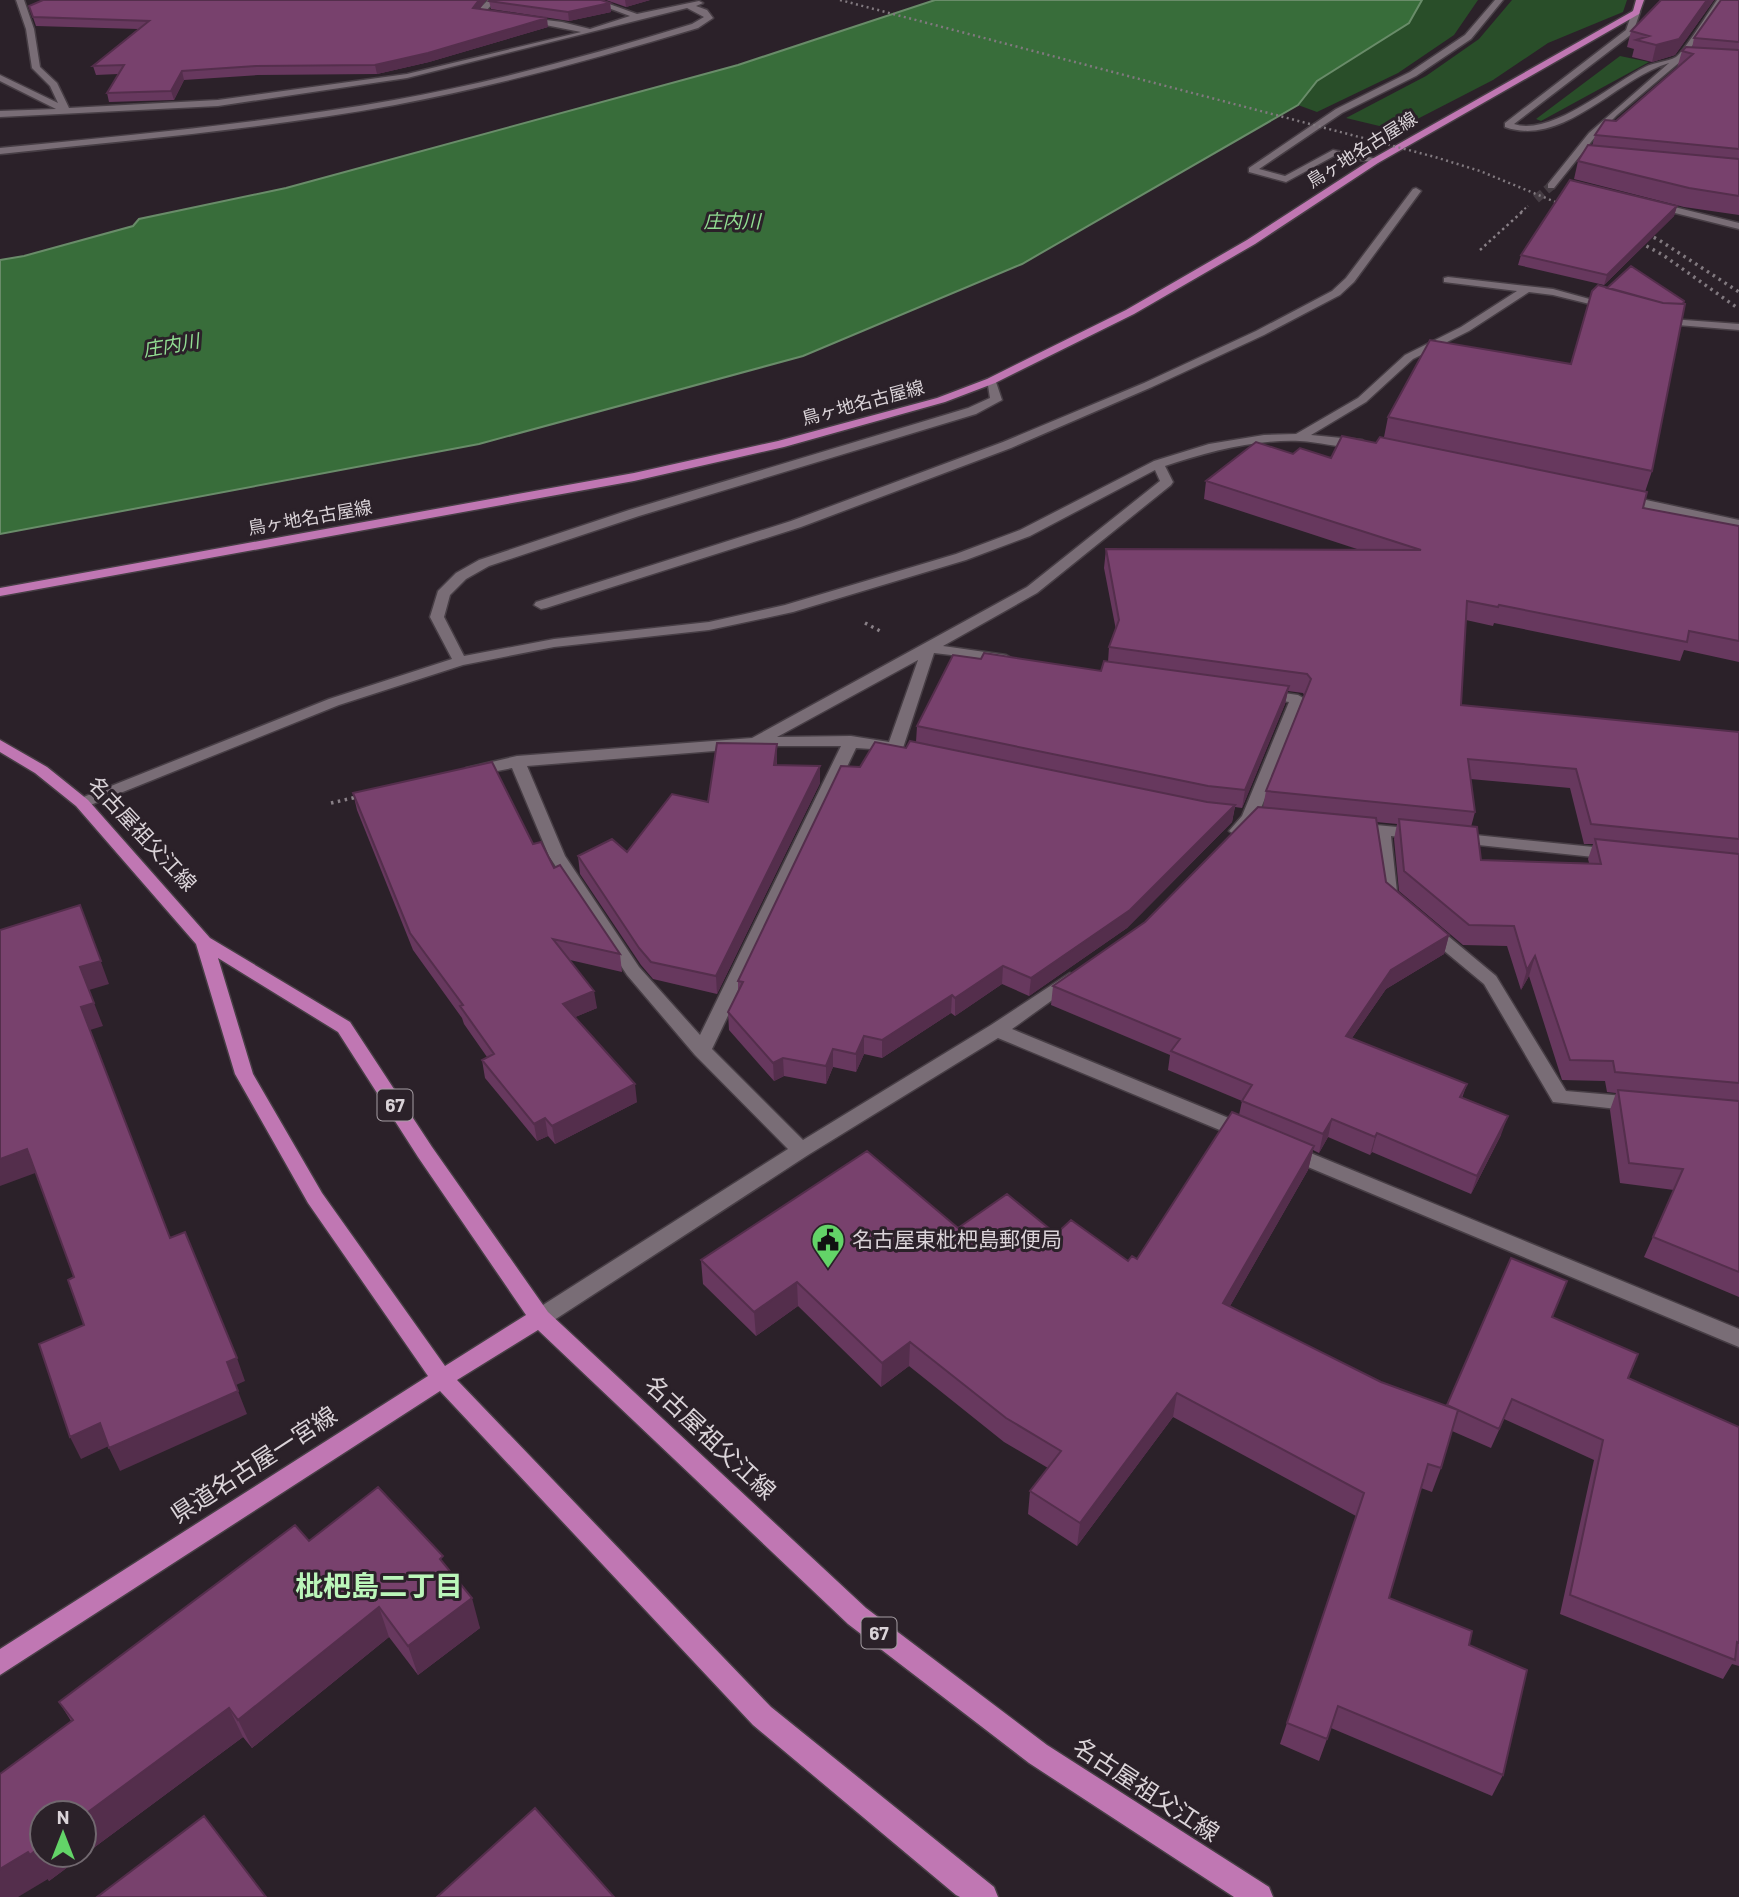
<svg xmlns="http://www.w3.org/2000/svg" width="1739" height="1897" viewBox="0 0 1739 1897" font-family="Barlow,'Noto Sans JP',sans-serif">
<rect width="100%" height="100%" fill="#2b2129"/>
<path fill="#294e29" d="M1422,0H1478L1454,35L1398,73L1317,112L1298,105L1317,81L1409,23Z
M1512,0H1627L1623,12L1548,43L1493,80L1396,130L1346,118L1426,76L1479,39Z
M1620,56L1649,62L1541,121L1536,119Z"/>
<path fill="#386d3a" stroke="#698c69" stroke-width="2" d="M935,0H1422L1409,23L1317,81L1298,105L1022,264L803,356L479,444L0,534V260L24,256L133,226L139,219L286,188L738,65Z"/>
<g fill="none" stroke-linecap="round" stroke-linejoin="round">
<path stroke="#453c43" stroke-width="9" stroke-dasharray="9 4.5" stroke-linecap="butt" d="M1536,199L1551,186"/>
<defs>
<path id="minor" d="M16,0H24L34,29L40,67L57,83L69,108L218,100L407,74L581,32L525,21L522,17L562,22L590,29L630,16L587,0H598L637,14L699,1L703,3L696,6L707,10L713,18L698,28C598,58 497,86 395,105C264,129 132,140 0,154V148C132,135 264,123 394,100C495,82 594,54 692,24L704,17L687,8L407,78L218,106L0,117V111L56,109L0,81V75L58,103L50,86L32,68L26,29Z
M488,0H496L485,12L500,14V18L475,13Z
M1495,0H1503L1471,39L1416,76L1342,113L1259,169L1285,176L1333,150L1378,159V163L1334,156L1286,182L1249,172V168L1336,109L1410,72L1465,35Z
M1717,0H1725L1685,56L1739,61V65L1681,61L1617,115L1595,137L1554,188H1548V184L1589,133L1669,63C1616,79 1563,148 1505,127V123L1626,30L1633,10L1640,12L1633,33L1514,124C1551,137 1613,83 1645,67C1655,62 1667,62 1676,57C1683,53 1710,10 1717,0Z
M1416,188L1421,191L1354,282L1340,295L1264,335L1152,387L1011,448L801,527L546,608L541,609L534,605L536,602L791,521L1003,442L1144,383L1256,331L1332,291L1346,278L1413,189Z
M1654,202L1739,223V229L1651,207L1649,205Z
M1448,277L1553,289L1615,306L1610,309L1553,295L1529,292L1469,331L1413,359L1366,402L1311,435L1362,440L1368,444L1366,447C1346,450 1322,442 1300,441C1255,439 1208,452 1165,466L1173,482L1171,485L1037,593L943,646L1006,655L1013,659L1011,662L934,653L902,751L856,748L712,1049L803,1140L991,1025L1070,973L1079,979L1076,983L1012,1029L1253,1128L1256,1133L1253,1138L1246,1140L1239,1138L998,1038L808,1155L548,1324L540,1327L532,1324L529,1318L532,1312L788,1149L695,1055L627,975L549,856L512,768L472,776L464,771L466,768L517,756L752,738L1027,587L1160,481L1155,470L1030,536L966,560L793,612L709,630L554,647L463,665L339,705L88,806L82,808L74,803L76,800L329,699L452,659L430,617L438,591L456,573L479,560L629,510L968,408L990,398L987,379H995L1002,400L976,414L639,516L489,566L466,579L450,595L444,617L464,656L554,639L709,622L785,605L956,554L1020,530L1154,461L1209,444L1264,435L1296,434L1358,398L1405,355L1461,327L1517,291L1444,282V278ZM918,660L889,742L851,736L777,737ZM775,746H841L700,1035L639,967L565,856L527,766Z
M1657,318L1739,324V330L1653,323V319Z
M1623,495L1739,520V528L1618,502V496Z
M1263,690L1298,695L1305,699L1257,818L1243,835L1237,836L1229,831L1242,816L1289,702L1258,697L1256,694L1258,691Z
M1355,823L1418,829L1426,834L1418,839L1391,836L1397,892L1407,903L1404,907H1392L1381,894L1374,835L1349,832L1347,828L1349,824Z
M1456,833L1613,849L1621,854L1613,859L1450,842L1448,838Z
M1430,924L1436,926L1496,976L1566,1091L1636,1097L1643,1099L1646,1104L1643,1109L1636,1111L1553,1102L1484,984L1424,934L1421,930L1424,926Z
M1291,1145L1739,1329V1347L1284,1157L1281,1152L1284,1147Z"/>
<path id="major" d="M1636,0H1644L1639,14L1378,163L1255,244L1134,314L995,383L945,402L784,447L634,481L0,596V588L634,473L778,441L937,398L987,379L1126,310L1247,240L1372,159L1633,11Z
M0,740L47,767L88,800L210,938L350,1022L432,1147L548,1312L866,1608L1047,1745L1269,1887L1273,1897H1234L1029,1763L848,1624L538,1330L457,1380L771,1707L994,1887L998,1897H960L956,1895L753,1725L440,1391L0,1675V1649L428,1376L308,1203L235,1074L196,944L76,806L35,773L0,752ZM218,958L338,1032L418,1157L526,1315L445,1366L322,1193L253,1074Z"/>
</defs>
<use href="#minor" stroke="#473e45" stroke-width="3"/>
<use href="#major" stroke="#473e45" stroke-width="3"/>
<path stroke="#898087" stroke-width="2" stroke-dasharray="2 2.5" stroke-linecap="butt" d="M1521,212L1528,206"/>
<path stroke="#898087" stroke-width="2.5" stroke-dasharray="2.5 3.5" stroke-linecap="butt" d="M1480,250L1523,211"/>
<path stroke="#898087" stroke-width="3.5" stroke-dasharray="2.5 4.5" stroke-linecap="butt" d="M865,623L882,632
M331,803L357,797"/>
<use href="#minor" fill="#796d76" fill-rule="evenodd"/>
<use href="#major" fill="#c077b3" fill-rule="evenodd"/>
<path stroke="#81797f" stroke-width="2.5" stroke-dasharray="2 3.5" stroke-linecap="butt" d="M840,0L1435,157L1480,171L1575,210"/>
<path stroke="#81797f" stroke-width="3.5" stroke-dasharray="2.5 4.5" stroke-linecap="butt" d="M1635,228L1659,240L1739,292
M1628,236L1663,255L1739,309"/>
</g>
<path fill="#67385e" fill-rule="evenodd" d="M486,0L480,9L548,27L429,62L377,74L258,75L184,80L174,100L109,102L107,93L118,74L96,75L93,66L138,29L36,26L29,6Z
M606,0H650L626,7Z
M1661,0H1714L1675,55L1652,62L1632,57L1634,49L1627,47L1631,31Z
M1739,0V215L1684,207L1574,179L1578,161L1592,146L1595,135L1616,121L1677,68L1682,51L1692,48L1694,38Z
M489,1L610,3L611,12L569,21L491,9Z
M1677,206L1674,216L1604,285L1518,265L1521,255Z
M1388,417L1652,471L1645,492L1643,508L1739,526V662L1684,650L1680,661L1494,623L1493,626L1466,620L1461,705L1739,732V1297L1644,1257L1674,1190L1620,1183L1610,1110L1616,1093L1607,1092L1605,1081L1562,1080L1529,976L1521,990L1507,946L1463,945L1399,891L1394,839L1397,824L1376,822L1386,882L1449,935L1444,954L1386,989L1352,1038L1467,1084L1462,1098L1501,1135L1471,1194L1372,1152L1370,1155L1328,1137L1319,1153L1313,1150L1308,1170L1230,1306L1381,1382L1447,1406L1552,1317L1628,1378L1739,1427V1666L1732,1664L1723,1679L1560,1614L1594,1460L1504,1419L1491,1448L1452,1431L1441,1468L1432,1492L1421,1488L1389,1598L1469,1645L1503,1775L1492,1796L1331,1728L1319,1761L1280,1744L1356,1516L1173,1417L1077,1546L1028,1514L1030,1491L1048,1468L1004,1442L909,1366L881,1387L798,1306L756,1336L703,1284L701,1260L958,1228L1056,1234L1128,1261L1137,1259L1239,1115L1242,1101L1168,1070L1170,1055L1051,1005L1053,986L1145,922L1263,807L1266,791L1304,695L1303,693L1288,691L1285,704L1242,808L1235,807L1232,822L1127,928L1029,996L1002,984L955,1016L951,1013L882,1058L864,1054L856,1072L833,1067L826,1084L784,1076L774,1081L729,1030L728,1012L738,990V981L860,767L906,748L916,742L917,726L981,659L1101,671L1108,662L1109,647L1116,630L1104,568L1106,549L1360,550L1204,499L1206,481L1293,454L1331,458L1376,443L1384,437ZM1470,779L1570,788L1584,844H1593L1588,859L1589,863L1481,860L1471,827L1475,812Z
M777,761V765L820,766V783L717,994L653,979L641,965L580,874L578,856L627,852L708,802Z
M353,793L533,844L554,868L620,954L622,972L570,960L597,1008L575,1017L637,1102L555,1144L548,1136L537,1141L485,1078L482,1060L487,1057L464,1024L462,1018L413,950L357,810Z
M309,1541L446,1566L480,1628L418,1675L389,1637L252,1748L243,1737L49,1881L48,1879L71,1721L59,1702Z"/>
<path fill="#542e4c" d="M479,0H486L474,17L473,8Z
M625,0H650L626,7Z
M1707,0H1714L1675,55L1652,62L1656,45Z
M610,3L611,12L569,21L568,12Z
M547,18L548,27L429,62L377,74L375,65Z
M182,71L184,80L174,100L171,91Z
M1677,206L1674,216L1604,285L1607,275Z
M1289,686L1285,704L1242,808L1245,790Z
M777,744V761L775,782L774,765Z
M820,766V783L717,994L716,976Z
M1235,805L1232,822L1127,928L1029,996L1031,978Z
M80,905L109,984L89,990L103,1026L90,1030L81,1007Z
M1449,935L1444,954L1386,989L1341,1054L1346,1036L1391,970Z
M1535,956L1529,976L1521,990L1527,970Z
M1003,966L1002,984L955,1016V998Z
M594,991L597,1008L566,1021L563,1004Z
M952,995L951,1013L882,1058V1040Z
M864,1036V1054L856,1072V1054Z
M833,1049V1067L826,1084V1066Z
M783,1058L784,1076L774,1081L773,1063Z
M635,1084L637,1102L555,1144L552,1126Z
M1508,1116L1501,1135L1471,1194L1477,1176Z
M545,1118L548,1136L537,1141L534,1124Z
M1332,1119L1328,1137L1319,1153L1323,1134Z
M1377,1133L1372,1152L1370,1155L1375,1137Z
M1314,1146L1308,1170L1218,1327L1223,1303Z
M27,1149L38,1172L0,1186V1159Z
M797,1282L798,1306L756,1336L754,1312Z
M910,1342L909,1366L881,1387L882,1363Z
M237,1358L245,1381L236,1385L227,1362Z
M238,1391L247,1414L120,1471L109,1448Z
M1177,1393L1173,1417L1077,1546L1080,1523Z
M100,1423L111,1445L81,1459L70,1437Z
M472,1598L480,1628L418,1675L408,1646Z
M379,1607L389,1637L252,1748L238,1720Z
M229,1708L243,1737L49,1881L48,1879L18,1897H0V1869L28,1852L42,1845V1855H84V1815Z"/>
<path fill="#78416d" stroke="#542e4c" stroke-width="2" d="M43,0H479L473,8L547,18L428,53L375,65L256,66L182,71L171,91L107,93L124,65L93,66L149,21L33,17L29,6Z
M490,0H601L610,3L568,12L489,1Z
M1661,0H1707L1679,39L1656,45L1636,40L1649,36L1631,31Z
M1721,0H1739V42L1694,38Z
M1686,47L1739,50V149L1595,135L1605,120L1616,121L1693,54L1682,51Z
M1588,145L1739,159V196L1689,188L1578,161Z
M1570,180L1677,206L1607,275L1521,255Z
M1631,266L1684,301L1683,304L1663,303L1607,288Z
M1598,285L1663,303L1685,304L1652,471L1388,417L1430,340L1571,364L1592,291Z
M1342,436L1376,443L1380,437L1647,492L1643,508L1739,526V641L1689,631L1687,642L1499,605L1498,607L1467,601L1461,705L1739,732V839L1591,824L1576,769L1468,759L1475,812L1266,791L1311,679L1307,674L1109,647L1119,620L1106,549L1421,550L1206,481L1256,442L1293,454L1300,448L1331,458Z
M984,653L1101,671L1104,661L1289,686L1245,790L1208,786L917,726L953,655L981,659Z
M910,741L1207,802L1235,805L1130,910L1031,978L1003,966L955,998L952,995L882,1040L864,1036L856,1054L833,1049L826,1066L783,1058L773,1063L728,1012L743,982L738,981L841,766L860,767L875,742L906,748Z
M717,743L777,744L774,765L820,766L716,976L651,962L639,948L578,856L612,839L627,852L672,794L708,802Z
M492,762L533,844L541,842L554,868L560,865L620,954L553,939L594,991L563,1004L635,1084L552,1126L545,1118L534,1124L482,1060L494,1054L460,1006L463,1005L410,933L353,793Z
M1258,807L1376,818L1386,882L1449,935L1391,970L1346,1036L1467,1084L1460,1097L1508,1116L1477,1176L1377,1133L1375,1137L1332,1119L1323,1134L1242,1101L1252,1085L1171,1051L1180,1039L1053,986L1145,922Z
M1399,819L1477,827L1481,860L1601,864L1595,839L1739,854V1083L1615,1072L1613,1061L1570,1060L1535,956L1527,970L1514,926L1469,925L1404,871Z
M80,905L101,961L80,967L94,1003L81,1007L170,1238L185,1232L237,1358L227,1362L238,1391L109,1448L100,1423L70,1437L39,1344L84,1325L68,1280L74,1277L27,1149L0,1159V930Z
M1618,1090L1739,1101V1272L1653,1237L1683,1169L1629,1163Z
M1232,1112L1314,1146L1223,1303L1381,1382L1458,1410L1441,1468L1428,1464L1389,1598L1472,1631L1469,1645L1527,1670L1503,1775L1338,1706L1327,1739L1287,1723L1364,1493L1177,1393L1080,1523L1030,1491L1061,1451L1006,1418L910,1342L882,1363L797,1282L754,1312L701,1260L867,1151L958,1228L1007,1194L1056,1234L1071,1220L1128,1261L1132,1256L1137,1259Z
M1511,1258L1567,1281L1552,1317L1638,1354L1628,1378L1739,1427V1643L1737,1642L1735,1660L1570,1595L1603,1440L1512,1399L1499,1429L1447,1405Z
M378,1487L443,1556L440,1559L472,1598L408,1646L379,1607L238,1720L229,1708L84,1815V1813H42V1845L30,1855L28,1852L0,1869V1774L73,1720L59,1702L295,1525L309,1541Z
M535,1808L614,1897H437Z
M204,1816L266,1897H97Z"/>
<defs>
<symbol id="civic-pin" viewBox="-11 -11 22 30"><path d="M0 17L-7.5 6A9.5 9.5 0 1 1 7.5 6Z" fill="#63d468" stroke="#2b2129"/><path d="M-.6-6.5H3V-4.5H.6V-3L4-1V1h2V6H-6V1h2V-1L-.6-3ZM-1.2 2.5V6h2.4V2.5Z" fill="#111"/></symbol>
</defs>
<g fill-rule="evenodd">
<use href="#civic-pin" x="809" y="1221" width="38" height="52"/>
</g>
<g text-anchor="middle" stroke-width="6" stroke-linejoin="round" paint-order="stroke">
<g font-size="18" fill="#dad3d8" stroke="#2b2129">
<text transform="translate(1362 150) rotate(-32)" y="6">鳥ヶ地名古屋線</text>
<text transform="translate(863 403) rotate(-15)" y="6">鳥ヶ地名古屋線</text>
<text transform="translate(310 518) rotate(-10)" y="6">鳥ヶ地名古屋線</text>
</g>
<g font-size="19" font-style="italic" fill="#91dd92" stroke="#2b2129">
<text x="732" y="228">庄内川</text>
<text transform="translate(171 345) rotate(-10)" y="7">庄内川</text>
</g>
<g fill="#2b2129" stroke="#a69ea4" stroke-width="2">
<rect x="377.5" y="1089.5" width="35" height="31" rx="5"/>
<rect x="861.5" y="1617.5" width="35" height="31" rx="5"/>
</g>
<g font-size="19" font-weight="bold" fill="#dad3d8">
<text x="395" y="1112">67</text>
<text x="879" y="1640">67</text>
</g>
<g font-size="21" fill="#dad3d8" stroke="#2b2129">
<text transform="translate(142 834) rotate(47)" y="7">名古屋祖父江線</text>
</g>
<g font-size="21" fill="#dad3d8" stroke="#2b2129" text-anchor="start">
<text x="852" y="1247">名古屋東枇杷島郵便局</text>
</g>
<g font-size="24" fill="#dad3d8" stroke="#2b2129">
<text transform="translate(710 1438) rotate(43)" y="8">名古屋祖父江線</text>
<text transform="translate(254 1465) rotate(-33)" y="8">県道名古屋一宮線</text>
<text transform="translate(1146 1790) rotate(33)" y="8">名古屋祖父江線</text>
</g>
<g font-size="28" font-weight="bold" fill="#bbf6ba" stroke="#2b2129">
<text x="379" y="1596">枇杷島二丁目</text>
</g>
</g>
<g transform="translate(63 1834)"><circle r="33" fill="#2b2129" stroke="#71686f" stroke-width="2"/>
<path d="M0-5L12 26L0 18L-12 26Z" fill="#63d468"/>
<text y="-10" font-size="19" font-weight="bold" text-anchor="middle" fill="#dad3d8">N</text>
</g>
</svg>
